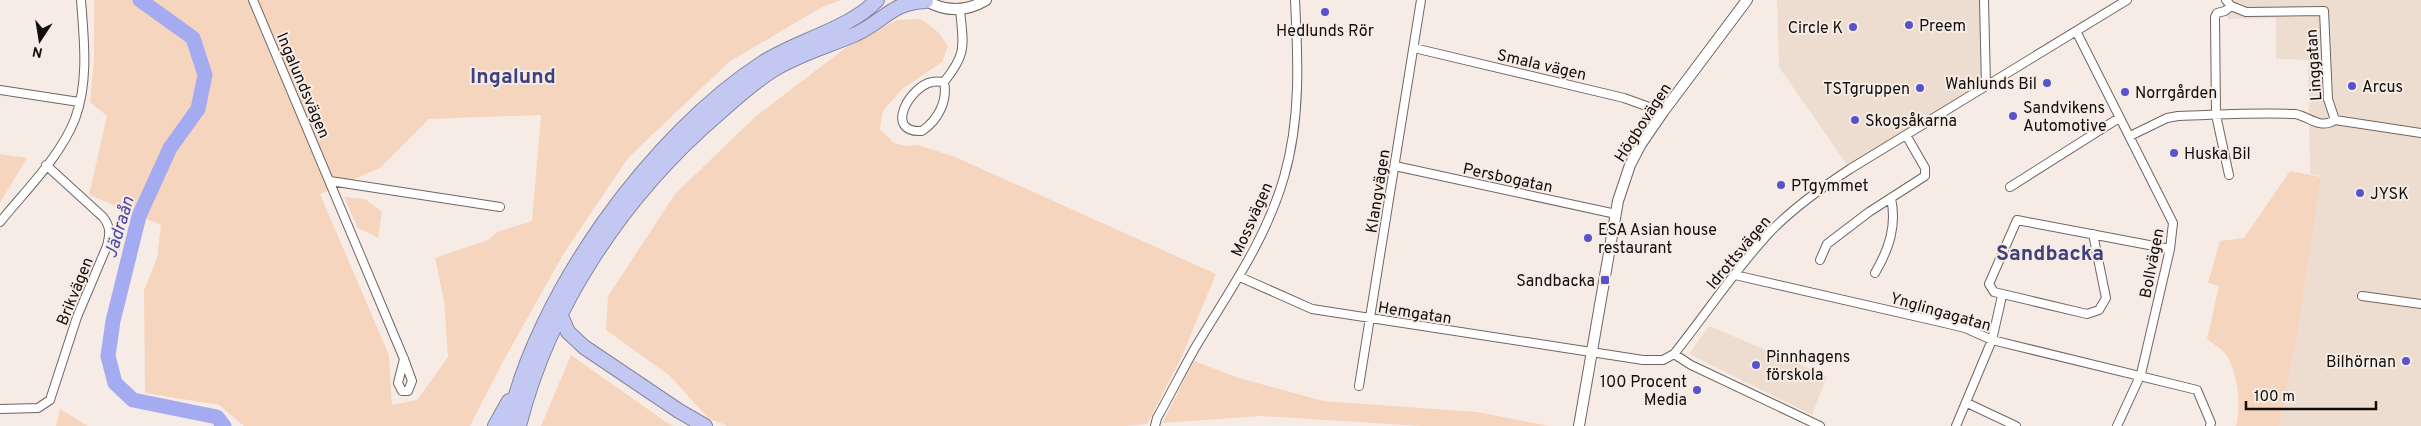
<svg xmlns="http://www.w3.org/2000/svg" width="2421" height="426" viewBox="0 0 2421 426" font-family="Overpass,sans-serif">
<rect width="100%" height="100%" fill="#f7ece5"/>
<path fill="#edddd1" d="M1777,0H1984L1986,86L1850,169L1779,67Z
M2223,0H2421V426H2279L2298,330L2321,176L2310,174L2308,60L2276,59V18L2228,19Z
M1709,326L1827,376L1812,415L1689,354Z"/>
<path fill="#f6d5bf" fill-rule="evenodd" d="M94,0H841L822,7L729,62L628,158L564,253L505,358L470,426H244L219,405L145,393L144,290L157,258L161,225L89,195L107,116L90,102L94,59ZM541,115L532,221L497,232L488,240L435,258L444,301L448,357L417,400L392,405L389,355L320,194L380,168L429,119Z
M921,19L938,32L948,46L942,62L902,89L883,111L880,129L894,143L907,146L917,145L953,156L1216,274L1182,356L1147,424L1127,426H728L708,418L670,376L606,330L608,296L675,194L756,116L853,42L897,20Z
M0,154L27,158L0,203Z
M2290,171L2321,177L2298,330L2279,426H2236C2241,405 2238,377 2228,357C2224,350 2213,344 2207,339L2219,286L2208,283L2220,241L2244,238Z
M344,197L365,199L382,212L378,238L358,228Z
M571,355L663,420L673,426H541Z
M1194,361L1239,378L1323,401L1477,412L1550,426H1421L1261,416L1162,423Z
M60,409L88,426H56Z"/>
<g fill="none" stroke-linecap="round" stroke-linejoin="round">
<path stroke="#a5abf1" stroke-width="15" d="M140,0L193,38L205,75L198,109L170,148L139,216L113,321L108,356L115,383L133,400L217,417L224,426"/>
<defs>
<path id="street" d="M253,0L404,359L412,381L408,391H402L398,383L404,359
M1984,0L1986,86
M2226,0L2231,6L2225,11L2217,13L2215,17L2216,115L2229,175
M2231,6L2246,12L2324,11L2328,99L2335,120
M2076,31L2173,223L2170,249L2141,374L2117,426
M1414,48L1624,98L1663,112
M944,82C948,101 938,120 922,131C883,133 910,86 932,82C936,81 941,82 944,82C968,52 963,45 960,9
M0,90L79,102
M2130,136L2167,118L2178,116C2216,115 2256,112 2295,114C2309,116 2319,130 2335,120L2421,133
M1395,166L1616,214
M330,181L500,207
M2010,187L2119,118
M0,222C26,190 60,157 75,119C89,81 84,39 81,0
M2093,234L2106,298L2099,310L2087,314L1994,292L1989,284L2017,220L2170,249
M1820,260L1827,244L1869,212L1925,176V168L1906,135
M1875,273C1889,249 1897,226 1891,198
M1735,275L1940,322L1965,328L1992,340L2197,390L2211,423L2210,426
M1240,277L1312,309L1643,360H1663L1674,354C1706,314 1734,271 1769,233C1793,208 1821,188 1850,169L2127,0
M2362,296L2421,304
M1674,354L1691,365L1820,426
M1359,386L1421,0
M1967,403L2016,426
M0,409L38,408L50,400L77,317L107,246C110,234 111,227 103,217L46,165
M1155,426L1157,418C1170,395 1182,371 1195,348C1228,293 1266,240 1284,177C1301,119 1298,59 1295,0
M1956,426L1992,340L2002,296"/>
<path id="secondary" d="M925,0C945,12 966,12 986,0
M1579,426L1618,201L1630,165L1641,144L1663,112L1747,0"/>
<path id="highway" d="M561,316L568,332L584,347L679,411L705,426
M495,426L509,401
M508,426C536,294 652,134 764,62C798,40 850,29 877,0
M519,426C549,306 624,195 717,115C735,99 752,83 773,70C799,54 828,46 856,34C884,21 892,2 926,1"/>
</defs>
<use href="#street" stroke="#6f6660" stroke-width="10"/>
<use href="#secondary" stroke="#6f6660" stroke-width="12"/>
<use href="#highway" stroke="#8487a1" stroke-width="16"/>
<use href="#street" stroke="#fff" stroke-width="8"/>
<use href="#secondary" stroke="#fff" stroke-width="10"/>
<use href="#highway" stroke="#c3c8f2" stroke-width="14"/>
</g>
<g fill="#5853cb" stroke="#f7ece5" stroke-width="2">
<circle cx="1325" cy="12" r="5"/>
<circle cx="1909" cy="25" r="5"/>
<circle cx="1853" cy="27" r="5"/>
<circle cx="2047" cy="83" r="5"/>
<circle cx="2352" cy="86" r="5"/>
<circle cx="1920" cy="88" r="5"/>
<circle cx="2125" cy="92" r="5"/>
<circle cx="2013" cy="116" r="5"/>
<circle cx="1855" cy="120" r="5"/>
<circle cx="2174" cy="153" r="5"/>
<circle cx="1781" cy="185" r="5"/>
<circle cx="2360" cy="193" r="5"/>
<circle cx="1588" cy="238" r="5"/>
<rect x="1600" y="275" width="10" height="10" rx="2.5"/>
<circle cx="2406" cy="361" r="5"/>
<circle cx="1756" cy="365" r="5"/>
<circle cx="1697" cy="390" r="5"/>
</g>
<g text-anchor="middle" stroke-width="4" stroke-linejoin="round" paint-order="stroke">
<g font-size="16" fill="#100d0b" stroke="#f7ece5" text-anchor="start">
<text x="1919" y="31">Preem</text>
<text x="1843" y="33" text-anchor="end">Circle K</text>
<text x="1325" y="36" text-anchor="middle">Hedlunds Rör</text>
<text x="2037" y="89" text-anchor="end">Wahlunds Bil</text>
<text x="2362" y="92">Arcus</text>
<text x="1910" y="94" text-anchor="end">TSTgruppen</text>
<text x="2135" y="98">Norrgården</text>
<text x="2023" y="113">Sandvikens<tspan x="2023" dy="18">Automotive</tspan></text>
<text x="1865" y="126">Skogsåkarna</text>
<text x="2184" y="159">Huska Bil</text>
<text x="1791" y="191">PTgymmet</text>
<text x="2370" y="199">JYSK</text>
<text x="1598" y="235">ESA Asian house<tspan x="1598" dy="18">restaurant</tspan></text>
<text x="1595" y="286" text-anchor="end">Sandbacka</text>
<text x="1766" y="362">Pinnhagens<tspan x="1766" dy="18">förskola</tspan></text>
<text x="2396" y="367" text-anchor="end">Bilhörnan</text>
<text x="1687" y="387" text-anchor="end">100 Procent<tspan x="1687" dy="18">Media</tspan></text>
</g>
<g font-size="16" fill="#100d0b" stroke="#f7ece5">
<text transform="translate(1542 64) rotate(13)" y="6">Smala vägen</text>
<text transform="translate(2313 65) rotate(-94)" y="6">Linggatan</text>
<text transform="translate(304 85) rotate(67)" y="6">Ingalundsvägen</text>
<text transform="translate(1642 122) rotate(-57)" y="6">Högbovägen</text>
<text transform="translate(1508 177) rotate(12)" y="6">Persbogatan</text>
<text transform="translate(1377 191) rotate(-81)" y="6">Klangvägen</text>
<text transform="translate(1251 219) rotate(-66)" y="6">Mossvägen</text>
<text transform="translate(1738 252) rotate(-50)" y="6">Idrottsvägen</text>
<text transform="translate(2151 263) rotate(-79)" y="6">Bollvägen</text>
<text transform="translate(74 291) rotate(-68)" y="6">Brikvägen</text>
<text transform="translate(1941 311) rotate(16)" y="6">Ynglingagatan</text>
<text transform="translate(1415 312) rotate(9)" y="6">Hemgatan</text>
</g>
<g font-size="18" font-style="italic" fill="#4946a9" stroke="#f7ece5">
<text transform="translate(119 227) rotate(-73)" y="6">Jädraån</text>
</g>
<g font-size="21" font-weight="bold" fill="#3f407d" stroke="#f7ece5">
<text x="513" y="83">Ingalund</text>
<text x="2050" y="260">Sandbacka</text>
</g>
</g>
<g transform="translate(40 40) rotate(192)" stroke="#f7ece5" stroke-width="4" paint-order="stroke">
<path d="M0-4L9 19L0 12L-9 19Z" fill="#100d0b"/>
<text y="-8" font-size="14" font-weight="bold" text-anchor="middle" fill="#100d0b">N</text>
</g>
<path d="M2246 401v8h130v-8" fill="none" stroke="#100d0b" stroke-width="2.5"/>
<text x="2254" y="401" font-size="15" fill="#100d0b" stroke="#f7ece5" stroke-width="4" paint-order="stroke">100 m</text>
</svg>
